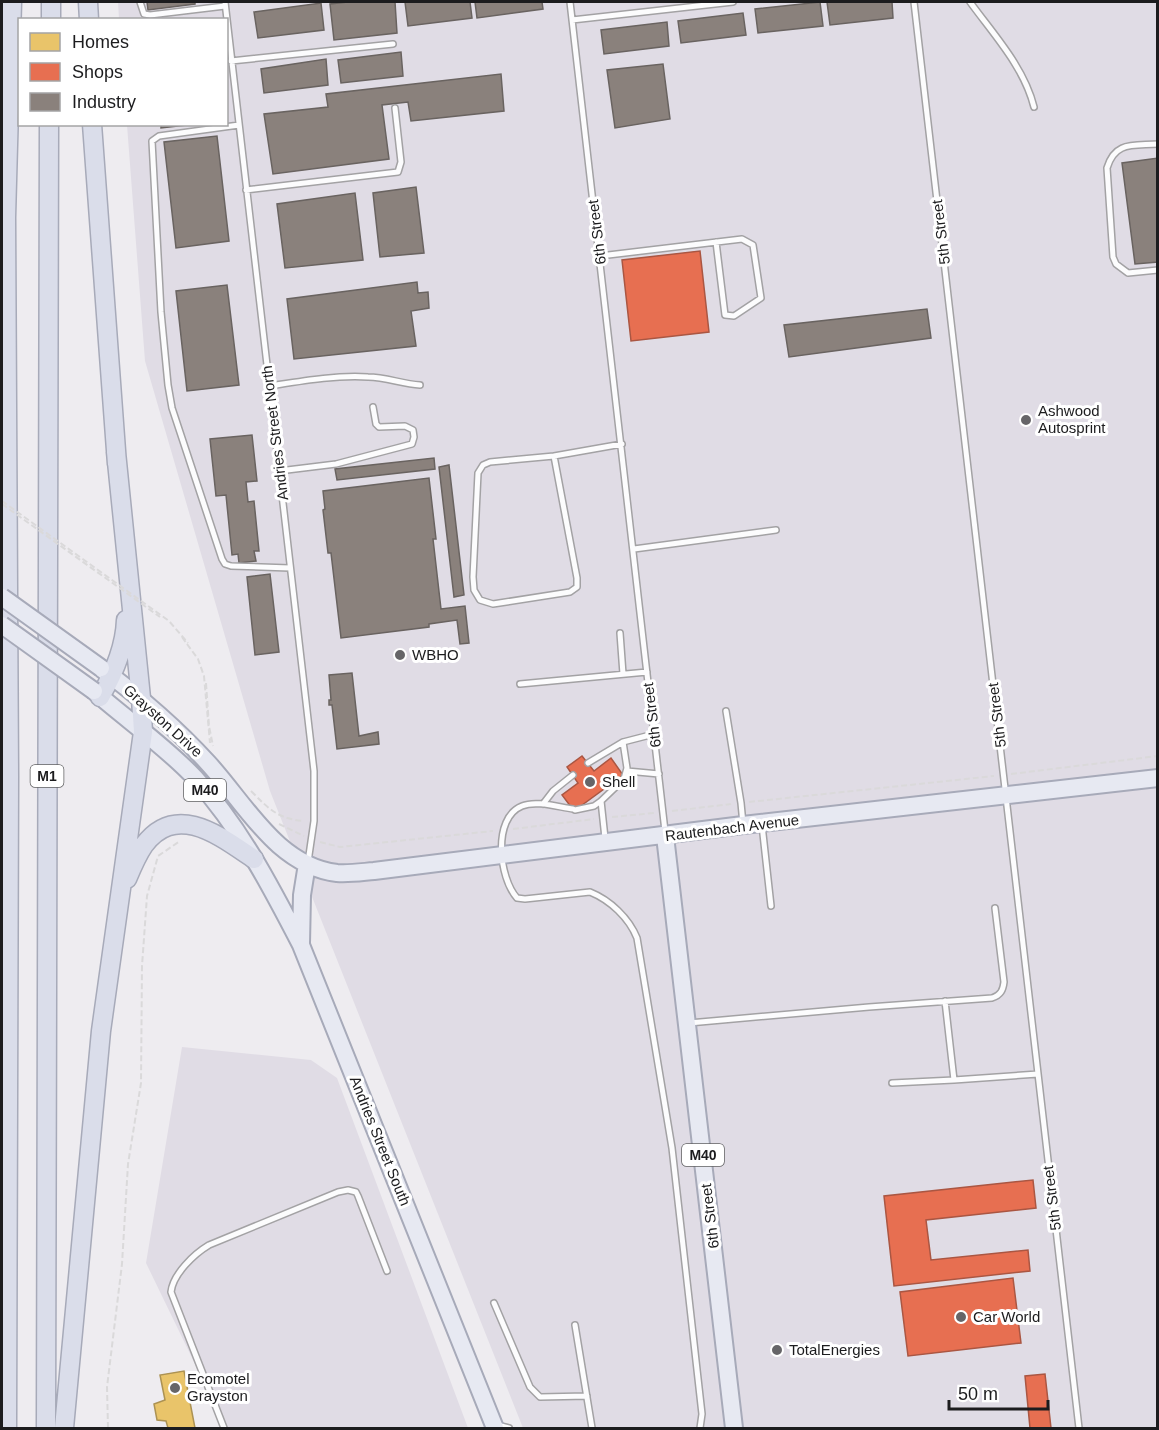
<svg xmlns="http://www.w3.org/2000/svg" width="1159" height="1430" viewBox="0 0 1159 1430" font-family="Helvetica,sans-serif">
<rect width="100%" height="100%" fill="#eeecf0"/>
<path fill="#e0dce5" d="M118,2H1157V1428H523L270,791L145,361L127,125L226,124V20L119,19Z
M182,1047L311,1060L337,1078L468,1428H226L146,1263Z"/>
<path fill="#e9c46a" stroke="#ac9253" stroke-width="1.5" d="M184,1371L195,1428H168L166,1421L157,1420L154,1404L165,1400L160,1375Z"/>
<path fill="#e76f51" stroke="#aa5642" stroke-width="1.5" d="M700,251L709,332L631,341L622,260Z
M582,756L594,771L611,758L623,775L574,811L562,795L578,783L567,767Z
M1033,1180L1036,1208L926,1220L931,1260L1028,1250L1030,1271L894,1286L884,1196Z
M1013,1278L1021,1343L908,1356L900,1292Z
M1045,1374L1051,1428H1030L1025,1376Z"/>
<path fill="#8a817c" stroke="#696360" stroke-width="1.5" d="M147,2H195V4L148,10Z
M348,2H395L397,33L334,40L330,4Z
M405,2H470L472,18L408,26Z
M475,2H542L543,9L477,18Z
M820,2L823,26L758,33L755,9Z
M827,2H892L893,18L830,25Z
M321,3L324,30L258,38L254,12Z
M743,13L746,35L681,43L678,21Z
M667,22L669,46L604,54L601,30Z
M401,52L403,76L341,83L338,60Z
M326,59L328,85L264,93L261,69Z
M663,64L670,119L615,128L607,70Z
M501,74L504,111L411,121L408,102L382,105L389,159L273,174L264,114L328,107L326,94Z
M161,124H196L161,128Z
M217,136L229,241L176,248L164,142Z
M1158,158V262L1135,264L1122,163Z
M416,187L424,253L380,257L373,193Z
M355,193L363,260L285,268L277,204Z
M417,282L418,293L428,292L429,308L411,311L416,346L294,359L287,299Z
M227,285L239,385L187,391L176,291Z
M927,309L931,338L789,357L784,325Z
M252,435L257,481L246,482L248,502L254,501L259,551H254L256,561L239,563L238,554L232,555L226,495L216,496L210,439Z
M434,458L435,469L337,480L335,469Z
M449,465L464,595L454,597L439,467Z
M429,478L436,539H433L441,609L465,606L469,643L460,644L457,620L429,624V627L341,638L331,553H328L323,510L325,509L323,491Z
M270,574L279,652L255,655L247,577Z
M352,673L359,736L378,732L379,744L337,749L332,705H329V700H331L329,675Z"/>
<g fill="none" stroke-linecap="round" stroke-linejoin="round">
<defs>
<path id="lane" d="M140,2L144,14L150,15L225,6
M225,2L314,771V821L308,862
M570,2L665,831
M914,2L1079,1428
M970,2C994,35 1024,67 1034,107
M572,20L733,2
M231,61L393,44
M239,125L159,136L152,141L161,312L168,385L172,408L222,559L225,564L231,566L290,568
M1158,144C1133,146 1115,141 1107,168L1113,257L1116,264L1128,273L1158,270
M246,190L398,172L401,162L395,108
M600,256L742,239L753,245L761,298L734,316L725,315L716,242
M270,386C302,381 335,375 368,377C386,377 402,384 420,385
M554,456L490,462L483,465L478,473L473,577L474,590L480,600L493,604L570,592L577,587V578L554,456L622,444
M279,471L336,464L412,444L414,437L413,430L405,426L379,427L376,424L373,407
M634,549L776,530
M620,633L623,674
M520,684L647,672
M726,711L741,803L743,824
M588,763L623,742L654,734
M627,771L659,774
M601,801L605,838
M543,804L553,791L573,775
M573,809C558,807 536,800 522,806C492,818 499,878 517,898L525,899L590,892C610,900 629,918 637,938L672,1148L702,1414L700,1428
M575,810L594,806L601,801L624,779L627,768L623,742
M762,825L771,906
M945,1001L954,1080L1038,1074
M689,1023L869,1007L992,998C1001,995 1003,990 1004,982L995,908
M892,1083L954,1080
M494,1303L530,1387L540,1397L587,1396
M575,1325L592,1428
M497,1425L509,1428
M224,1428L171,1292C173,1274 194,1254 209,1245L338,1192L348,1190L356,1192L358,1196L387,1271"/>
<path id="primary" d="M102,669C140,697 176,728 208,763C245,803 277,866 337,873C349,874 362,872 374,871L743,825L1158,778
M94,691C127,720 165,746 195,778C240,827 271,887 301,945L495,1428
M665,836L734,1428
M301,943L302,895L307,864"/>
<path id="highway" d="M88,2L89,20
M51,20V2
M92,124L117,464
M100,697C114,673 125,648 126,620
M127,879C132,867 137,855 144,845C177,801 221,837 254,859
M7,1428L9,777L6,217L12,2
M46,1428L49,124
M64,1428L101,1031L143,732L141,698L116,452"/>
</defs>
<use href="#lane" stroke="#a3a2a4" stroke-width="8"/>
<use href="#primary" stroke="#a7aab9" stroke-width="20"/>
<use href="#highway" stroke="#a7aab9" stroke-width="21"/>
<path stroke="#dad9da" stroke-width="2" stroke-dasharray="6 3" stroke-linecap="butt" d="M187,644L198,659L204,676L210,743
M206,683L209,726L213,746
M1011,774L1158,756
M251,791C269,809 278,819 304,821
M749,802L994,776
M672,811L731,804
M612,817L654,813
M279,824L304,836
M513,829L594,819
M320,842L340,847L493,831
M108,1428L107,1387L122,1264L128,1164L141,1083L142,966L147,896L158,856L180,841"/>
<use href="#lane" stroke="#fcfcfd" stroke-width="5"/>
<use href="#primary" stroke="#e7e9f2" stroke-width="16"/>
<use href="#highway" stroke="#daddea" stroke-width="18"/>
<defs>
<path id="primary-bridge" d="M2,597L101,668
M2,625L94,691"/>
</defs>
<use href="#primary-bridge" stroke="#a7aab9" stroke-width="20" stroke-linecap="butt"/>
<path stroke="#dad9da" stroke-width="2" stroke-dasharray="6 3" stroke-linecap="butt" d="M2,501L169,621L188,643
M2,504L160,617
M182,637L187,644"/>
<use href="#primary-bridge" stroke="#e7e9f2" stroke-width="16"/>
</g>
<g fill="#666568" stroke="#fff" stroke-width="2">
<circle cx="1026" cy="420" r="6"/>
<circle cx="400" cy="655" r="6"/>
<circle cx="590" cy="782" r="6"/>
<circle cx="961" cy="1317" r="6"/>
<circle cx="777" cy="1350" r="6"/>
<circle cx="175" cy="1388" r="6"/>
</g>
<g text-anchor="middle" stroke-width="6" stroke-linejoin="round" paint-order="stroke">
<g fill="#fff" stroke="#606062" stroke-width="1.5">
<rect x="30.5" y="765" width="33" height="22" rx="4.5"/>
<rect x="184" y="779" width="42" height="22" rx="4.5"/>
<rect x="682" y="1144" width="42" height="22" rx="4.5"/>
</g>
<g font-size="14" font-weight="bold" fill="#1c1c1e">
<text x="47" y="781">M1</text>
<text x="205" y="795">M40</text>
<text x="703" y="1160">M40</text>
</g>
<g font-size="15" fill="#1c1c1e" stroke="#fff">
<text transform="translate(597 232) rotate(-97)" y="5">6th Street</text>
<text transform="translate(941 232) rotate(-97)" y="5">5th Street</text>
<text transform="translate(275 433) rotate(-97)" y="5">Andries Street North</text>
<text transform="translate(652 715) rotate(-97)" y="5">6th Street</text>
<text transform="translate(997 715) rotate(-97)" y="5">5th Street</text>
<text transform="translate(163 721) rotate(42)" y="5">Grayston Drive</text>
<text transform="translate(732 828) rotate(-7)" y="5">Rautenbach Avenue</text>
<text transform="translate(380 1141) rotate(68)" y="5">Andries Street South</text>
<text transform="translate(1052 1198) rotate(-97)" y="5">5th Street</text>
<text transform="translate(710 1216) rotate(-97)" y="5">6th Street</text>
</g>
<g font-size="15" fill="#1c1c1e" stroke="#fff" text-anchor="start">
<text x="1038" y="416">Ashwood<tspan x="1038" dy="17">Autosprint</tspan></text>
<text x="412" y="660">WBHO</text>
<text x="602" y="787">Shell</text>
<text x="973" y="1322">Car World</text>
<text x="789" y="1355">TotalEnergies</text>
<text x="187" y="1384">Ecomotel<tspan x="187" dy="17">Grayston</tspan></text>
</g>
</g>
<rect width="1159" height="1430" fill="none" stroke="#1c1c1e" stroke-width="6"/>
<rect x="18" y="18" width="210" height="108" fill="#ffffff" stroke="#a4a4a5" stroke-width="1.5"/>
<rect x="30" y="33" width="30" height="18" fill="#e9c46a" stroke="#a4a4a5" stroke-width="1.5"/>
<text x="72" y="48" font-size="18" fill="#1c1c1e">Homes</text>
<rect x="30" y="63" width="30" height="18" fill="#e76f51" stroke="#a4a4a5" stroke-width="1.5"/>
<text x="72" y="78" font-size="18" fill="#1c1c1e">Shops</text>
<rect x="30" y="93" width="30" height="18" fill="#8a817c" stroke="#a4a4a5" stroke-width="1.5"/>
<text x="72" y="108" font-size="18" fill="#1c1c1e">Industry</text>
<path d="M949 1400v9h99v-9" fill="none" stroke="#1c1c1e" stroke-width="3"/>
<text x="958" y="1400" font-size="18" fill="#1c1c1e" stroke="#ffffff" stroke-width="4.5" paint-order="stroke">50 m</text>
</svg>
